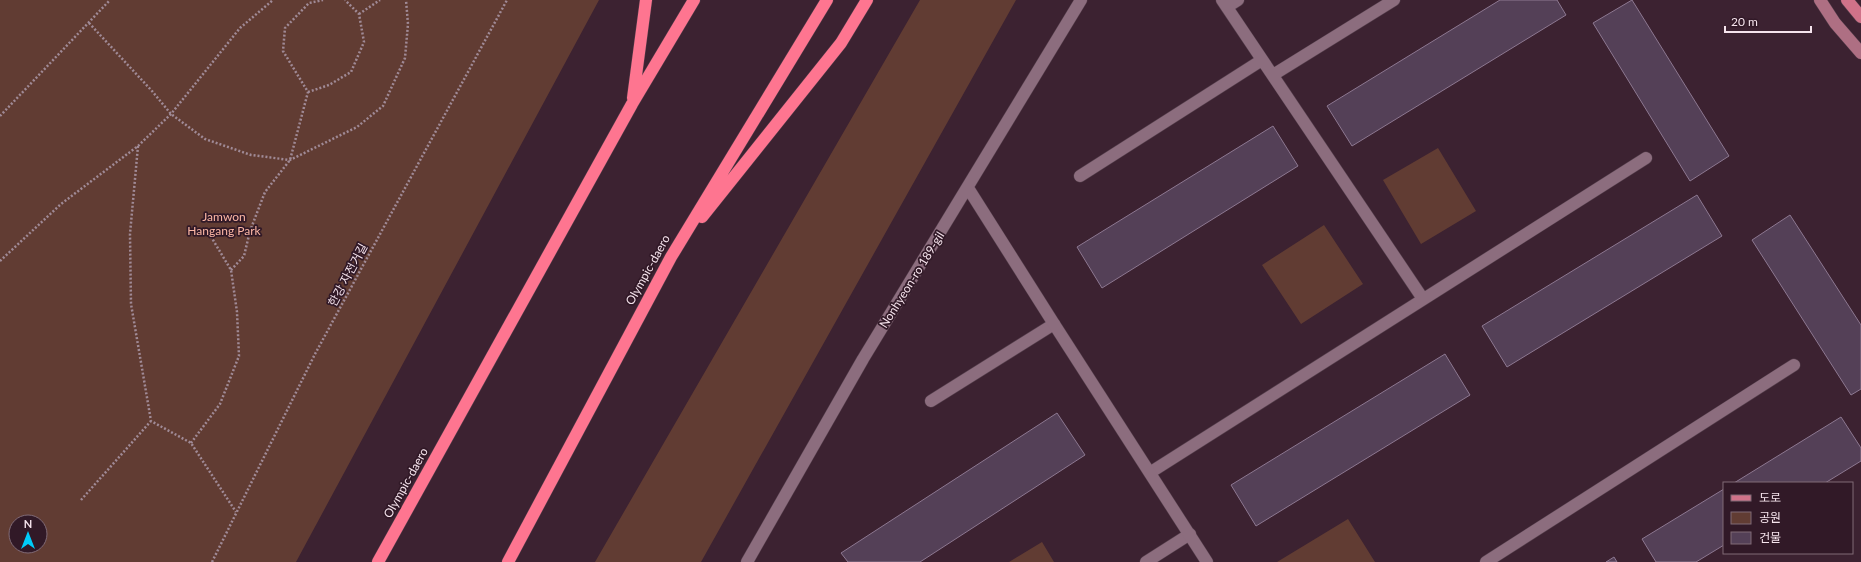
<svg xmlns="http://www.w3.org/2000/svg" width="1861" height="562" viewBox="0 0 1861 562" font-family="Lato,'Noto Sans KR',sans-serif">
<rect width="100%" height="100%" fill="#3c2231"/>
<path fill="#613c33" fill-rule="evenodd" d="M0,0H599L296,562H0ZM16,522H40V546H16Z
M920,0H1016L701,562H595Z
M1438,148L1476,211L1421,244L1383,180Z
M1324,225L1363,284L1301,324L1262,265Z
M1348,519L1375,562H1277Z
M1042,542L1054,562H1009Z"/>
<path fill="#544057" stroke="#8d7891" d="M1500,0H1557L1566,15L1352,146L1327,106Z
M1632,0L1729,156L1690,181L1593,23Z
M1273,126L1298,166L1102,288L1077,247Z
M1697,195L1722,236L1507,367L1482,326Z
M1790,215L1861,325V389L1851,395L1752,240Z
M1445,354L1470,395L1256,526L1231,485Z
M1057,413L1085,455L920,562H848L841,553Z
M1841,417L1861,448V461L1825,483H1734Z
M1724,489V545L1696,562H1656L1642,539Z
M1614,557L1617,562H1606Z"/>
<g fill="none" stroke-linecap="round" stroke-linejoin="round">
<defs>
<path id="lane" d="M1222,0L1423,299
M1227,7L1238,0
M1273,75L1394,0
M1080,176L1262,60
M931,401L1054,324
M1151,472L1646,158
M1146,562L1190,534
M1486,562L1794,365"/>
<path id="street" d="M968,188L1054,324L1207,562
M747,562L863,359L1081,0"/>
<path id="secondary" d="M1820,0L1835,23L1861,53"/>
<path id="primary" d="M1847,0L1861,17"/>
<path id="highway" d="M633,98L646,0
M702,217L841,43L867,0
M378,562L632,104L694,0
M508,562L671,257L827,0"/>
</defs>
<use href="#lane" stroke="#553f4c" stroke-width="13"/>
<use href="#street" stroke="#553f4c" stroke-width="13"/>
<use href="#secondary" stroke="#553f4c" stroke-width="13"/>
<use href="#primary" stroke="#553f4c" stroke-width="13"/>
<use href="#highway" stroke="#553f4c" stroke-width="13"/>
<path stroke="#a08a96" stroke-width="2.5" stroke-dasharray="2 2" stroke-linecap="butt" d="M359,14L380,0
M89,23L152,91L171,114L205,139L251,155L290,160L357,127L383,106L405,58L408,24L406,0
M308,92L329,85L351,72L364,42L359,14L345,0
M0,116L110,0
M138,146L130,234L131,304L151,421L191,443L236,512
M0,261L61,204L138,146L171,114L240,28L273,0
M231,270L244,256L250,231L265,192L290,160L308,92L283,51L285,28L309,3L323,0
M191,443L220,404L239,356L237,312L231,270L210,235
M81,500L151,421
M212,562L315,354L507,0"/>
<use href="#lane" stroke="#8c6d7e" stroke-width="12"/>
<use href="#street" stroke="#8c6d7e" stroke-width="12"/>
<use href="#secondary" stroke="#ae6f83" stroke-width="12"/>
<use href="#primary" stroke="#d07289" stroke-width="12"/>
<use href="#highway" stroke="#fe7590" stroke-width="12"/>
</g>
<g text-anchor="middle" stroke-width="3.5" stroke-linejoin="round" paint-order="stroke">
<g font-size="12" fill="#fcb7a5" stroke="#311927">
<text x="224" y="221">Jamwon<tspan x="224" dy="14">Hangang Park</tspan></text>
</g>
<g font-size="12" fill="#f6e4ed" stroke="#311927">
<text transform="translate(648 270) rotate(-61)" y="4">Olympic-daero</text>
<text transform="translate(348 275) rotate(-62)" y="4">한강 자전거길</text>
<text transform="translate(912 280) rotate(-58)" y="4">Nonhyeon-ro 189-gil</text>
<text transform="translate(406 483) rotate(-61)" y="4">Olympic-daero</text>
</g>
</g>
<rect x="1723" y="482" width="130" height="72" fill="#311927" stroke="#806a76"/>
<rect x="1731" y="495" width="20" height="6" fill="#d07289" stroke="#806a76"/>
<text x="1759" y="502" font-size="12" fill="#f6e4ed">도로</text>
<rect x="1731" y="512" width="20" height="12" fill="#613c33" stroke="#806a76"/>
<text x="1759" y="522" font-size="12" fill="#f6e4ed">공원</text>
<rect x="1731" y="532" width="20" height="12" fill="#544057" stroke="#806a76"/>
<text x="1759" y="542" font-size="12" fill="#f6e4ed">건물</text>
<g transform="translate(28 534)"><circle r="19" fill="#311927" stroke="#806a76"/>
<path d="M0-3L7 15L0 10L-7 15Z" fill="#00cbf9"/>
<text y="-6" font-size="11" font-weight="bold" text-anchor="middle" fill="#f6e4ed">N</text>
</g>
<path d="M1725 26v6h86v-6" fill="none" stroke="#f6e4ed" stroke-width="2"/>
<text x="1731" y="26" font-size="12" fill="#f6e4ed" stroke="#311927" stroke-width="3" paint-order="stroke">20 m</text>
</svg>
